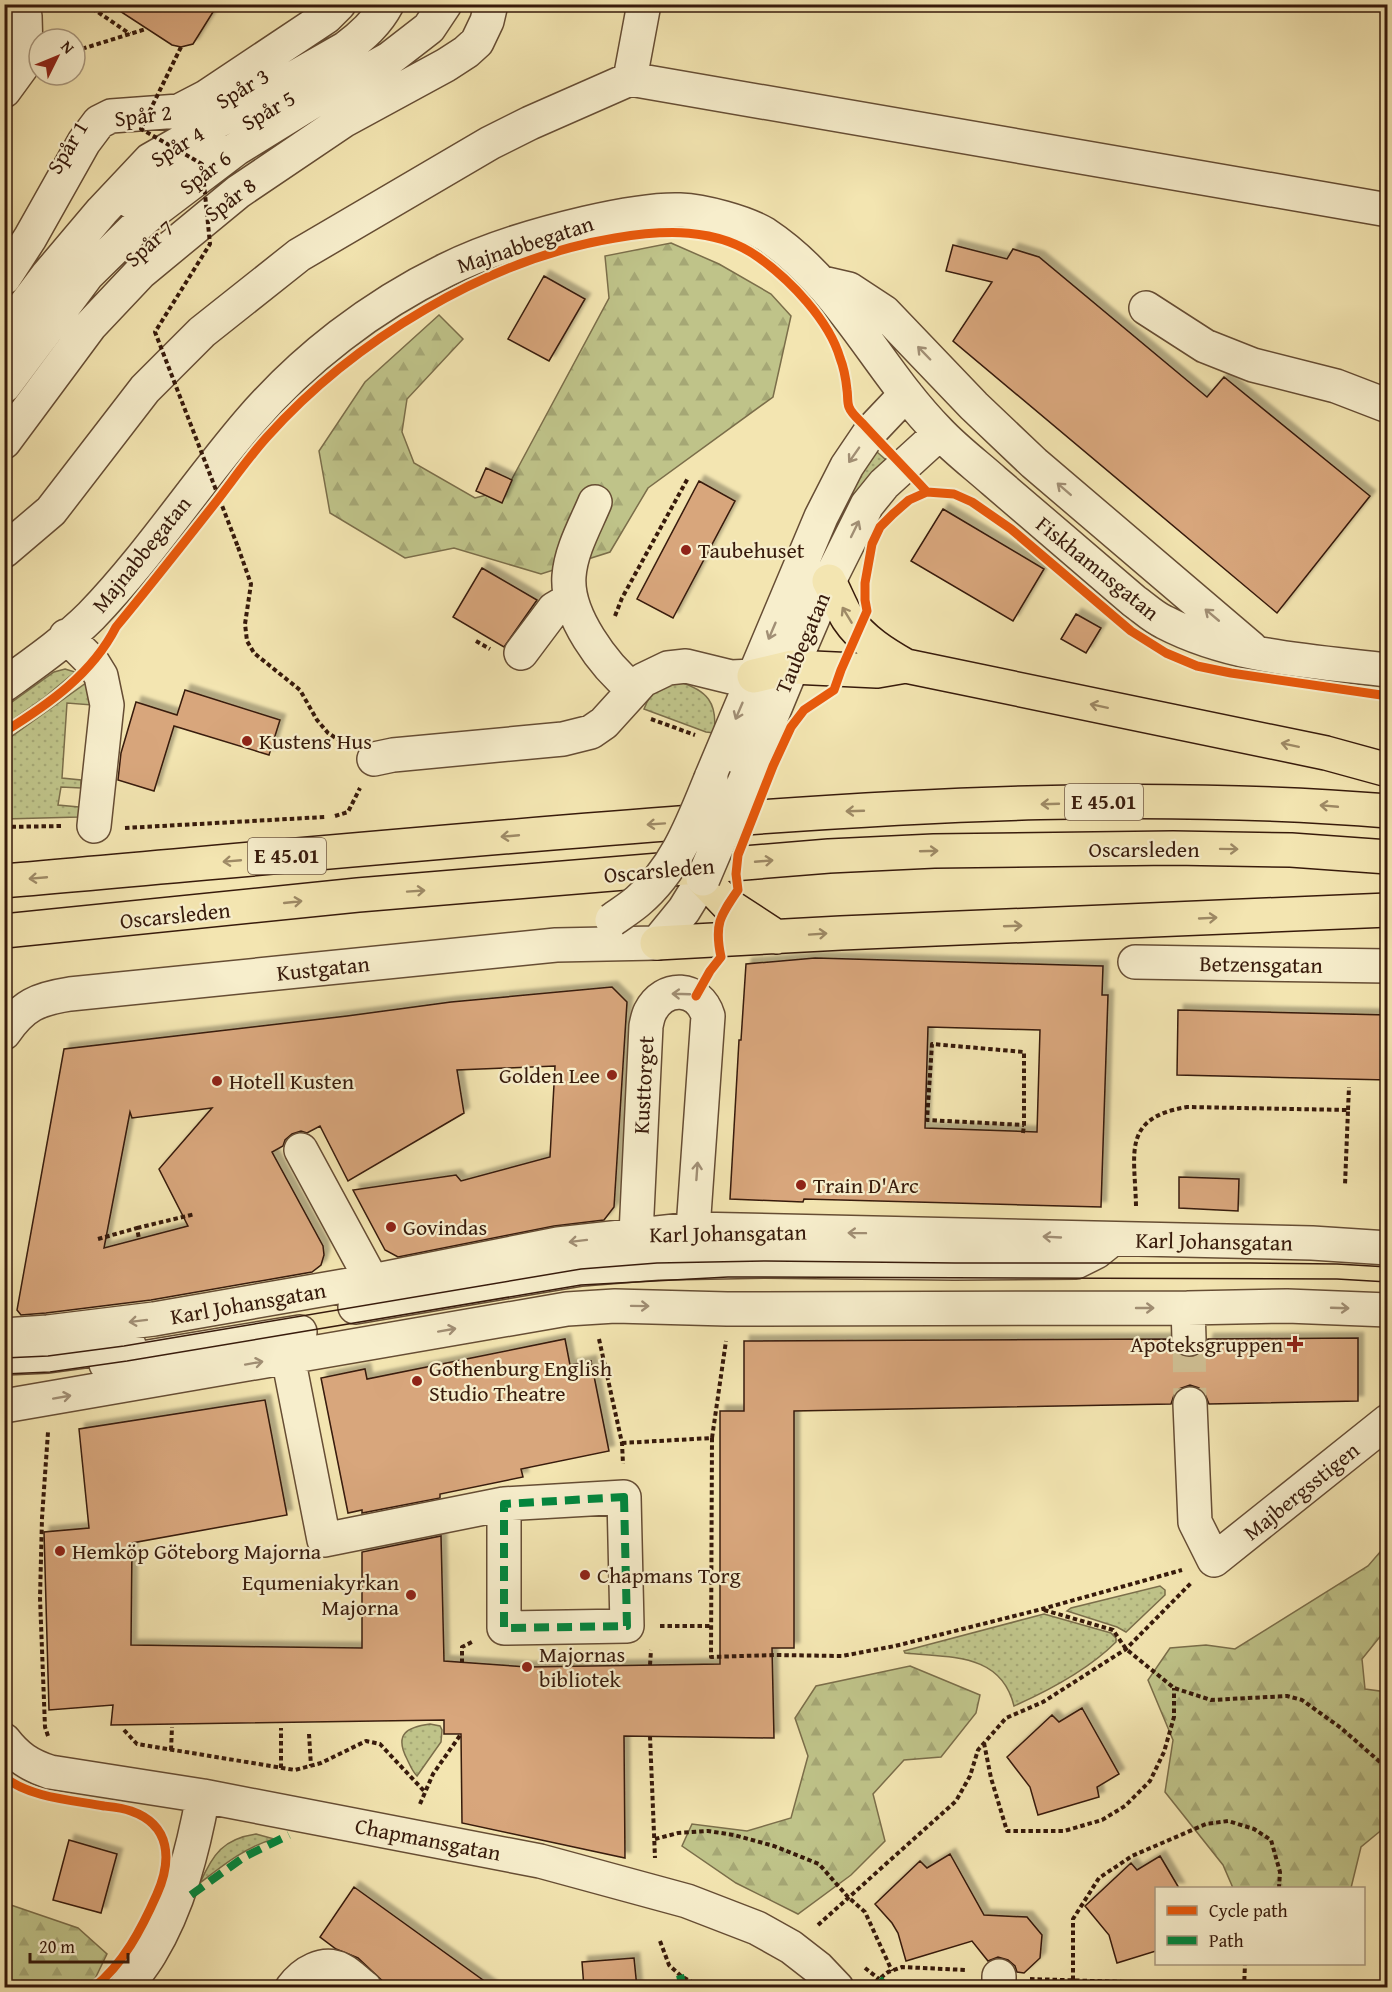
<svg xmlns="http://www.w3.org/2000/svg" width="1392" height="1992" viewBox="0 0 1392 1992" font-family="'Gentium Book Plus',serif">
<defs>
<pattern id="grass-dots" width="8" height="8" patternUnits="userSpaceOnUse" patternTransform="scale(1.5)"><rect width="8" height="8" fill="#bfc389"/><path d="M2 2h.1M6 6h.1" fill="none" stroke="#a5a775" stroke-width="1.8" stroke-linecap="round"/></pattern>
<pattern id="forest-firs" width="22" height="20" patternUnits="userSpaceOnUse" patternTransform="scale(1.5)"><rect width="22" height="20" fill="#bfc389"/><path d="M5 1l3.5 6h-7zM16 11l3.5 6h-7z" fill="#a5a775"/></pattern>
<filter id="shadow"><feDropShadow dx="5.5" dy="-5.5" stdDeviation="1.5" flood-color="#0004"/></filter>
</defs>
<rect width="100%" height="100%" fill="#f3e5b1"/>
<filter id="stains"><feTurbulence type="fractalNoise" baseFrequency=".00333" numOctaves="4"/><feColorMatrix values="0 0 0 0 .2 0 0 0 0 .09 0 0 0 0 .02 0 0 0 .5 -.17"/></filter>
<radialGradient id="worn" r=".72"><stop offset=".6" stop-color="#630" stop-opacity="0"/><stop offset="1" stop-color="#630" stop-opacity=".3"/></radialGradient>
<path fill="url(#grass-dots)" stroke="#7b6e4a" stroke-width="1.5" d="M877,452L886,460L793,646L825,539L861,467Z
M65,669L75,672L45,697L5,725V707L54,672Z
M679,682C707,690 718,703 714,733L706,732L644,709C651,690 660,686 679,682Z
M86,683L92,705L67,703L62,778L81,780V788L61,787L58,805L79,807L81,809L79,817L5,819L4,742Z
M1160,1586L1165,1590V1595L1126,1632L1117,1627L1067,1611L1071,1608Z
M1044,1614L1111,1633L1116,1638V1642C1088,1670 1050,1690 1014,1706C1001,1652 949,1658 905,1653L904,1651Z
M430,1724L440,1726L442,1730L441,1742L417,1776C412,1771 410,1765 407,1759C394,1734 407,1727 430,1724Z
M256,1834L274,1839C247,1846 222,1866 200,1883C213,1854 223,1839 256,1834Z
M900,1981L952,1984V1987H897Z"/>
<path fill="url(#forest-firs)" stroke="#7b6e4a" stroke-width="1.5" d="M671,243L719,264L771,294L791,316L773,397L648,488L610,552L541,574L454,548L405,558L330,513L319,451L365,382L439,315L463,339L407,399L402,432L414,463L475,498L506,490L609,298L605,256Z
M1387,1544V1628L1362,1659L1365,1689L1387,1692V1829L1384,1828L1361,1847L1351,1888H1233L1223,1865L1165,1792L1173,1740L1148,1680L1170,1648L1206,1645L1235,1649L1368,1566Z
M910,1666L980,1695L976,1713L941,1757L904,1760L873,1794L885,1841L851,1875L798,1914L736,1883L682,1846L692,1824L747,1831L791,1818L808,1756L795,1718L816,1686Z
M5,1903L78,1928L107,1954L91,1987H5Z"/>
<path fill="#d8a67c" stroke="#371a0b" stroke-width="1.5" fill-rule="evenodd" filter="url(#shadow)" d="M109,4H218L193,44L181,47L172,45Z
M953,245L1007,259L1013,249L1039,257L1207,397L1224,377L1370,496L1277,613L953,341L992,282L946,271Z
M544,276L585,299L549,361L508,339Z
M486,468L512,480L502,503L476,491Z
M699,481L735,501L673,618L637,599Z
M943,509L1044,569L1013,621L911,561Z
M482,568L537,600L504,647L453,617Z
M1076,614L1101,628L1086,653L1061,639Z
M185,690L280,720L269,755L174,726L154,791L118,780L121,753L136,702L177,715Z
M815,958L1103,966L1102,995H1108L1101,1207L804,1199L803,1202L730,1199L739,1040H741L746,964ZM928,1027L1040,1030L1037,1132L925,1128Z
M612,987L627,1002L614,1207L604,1220L554,1226L398,1257L385,1250L353,1190L456,1175L461,1181L550,1157L555,1066L457,1070L464,1113L348,1181L320,1126L307,1133L301,1131L292,1134L285,1140L283,1146L272,1152L323,1246L324,1255L321,1265L312,1272L151,1300L46,1313L21,1315L17,1310L64,1049L347,1016L451,1002ZM212,1108L159,1169L188,1226L104,1248L130,1112L132,1118Z
M1178,1010L1388,1015V1080L1177,1075Z
M1179,1177L1239,1179L1238,1211L1179,1208Z
M1358,1338V1401L1209,1404L1205,1394L1199,1388L1190,1385L1179,1389L1174,1395L1171,1404L794,1411V1648H772L774,1738L624,1736L625,1858L462,1823L461,1734H444V1720L111,1725L113,1705L49,1710L44,1532L89,1528L79,1429L265,1400L287,1515L132,1543L131,1645L362,1648V1552L441,1536L444,1661L527,1667L720,1664V1411H744V1341L1170,1339L1173,1349L1181,1356L1189,1358L1199,1355L1206,1347L1208,1339Z
M565,1339L570,1365L591,1361L609,1451L521,1469L523,1477L440,1494V1498L362,1513V1510L348,1513L321,1378L365,1369L367,1379Z
M1082,1708L1119,1774L1097,1787L1099,1797L1038,1815L1030,1787L1007,1757L1052,1715L1059,1722Z
M69,1840L117,1854L101,1913L53,1900Z
M950,1854L984,1915L1027,1917L1042,1935L1040,1958L1024,1973L1017,1972L1015,1966L1008,1960L998,1957L988,1961L972,1941L906,1961L898,1933L892,1923L875,1904L920,1861L927,1868Z
M1160,1856L1179,1888H1156V1951L1117,1963L1109,1935L1085,1906L1131,1863L1137,1870Z
M354,1887L494,1988H390L358,1958L336,1949L320,1937Z
M634,1958L637,1988H584L582,1962Z"/>
<g fill="none" stroke-linecap="round" stroke-linejoin="round">
<path stroke="#cdbc90" stroke-width="33" stroke-dasharray="33 16" stroke-linecap="butt" d="M1189,1339L1190,1404"/>
<defs>
<path id="minor" d="M630,79L1388,210
M4,91L23,65L26,52L25,16L18,4
M133,203L169,169L211,144
M4,278L30,238L84,142L99,122L111,116L179,111L206,97L326,17L339,4
M823,283L849,289L884,312L974,406L1034,463L1251,648
M1146,308L1205,346L1253,365L1336,386L1388,406
M4,333L47,276L102,211L150,160L346,48C362,36 377,23 387,4
M4,386L87,275L145,218L236,149L317,99L389,59L429,28L445,4
M4,442L90,326L141,272L238,192L343,121L446,65L466,52L477,42L487,21L491,4
M595,502C585,526 571,550 569,576C566,615 604,666 633,689
M4,551L51,511L145,389L202,332L299,255L490,143L530,123L630,79L644,4
M66,636L93,663L101,676L107,705L94,826
M521,653L554,609L571,599
M4,685C33,664 66,641 91,616C149,556 195,485 249,422C303,359 372,306 446,270C490,248 539,234 586,223C612,217 653,209 680,210C704,211 745,222 765,234C842,285 876,368 939,432C956,450 976,465 994,481C1041,521 1088,561 1134,601C1144,608 1153,617 1164,622C1233,658 1312,661 1388,670
M374,759L393,755L563,739L591,732L604,723L643,680L668,668L686,666L731,677L754,676
M711,778L821,517L847,466L870,432L906,394
M746,778L792,667L829,581L867,505L884,484L940,433
M1135,962L1388,966
M4,1033C23,1005 38,999 70,994L556,945L657,943L684,910L703,879
M301,1150L372,1281
M636,1234L646,1026C647,1021 648,1016 650,1012C664,984 699,986 708,1016L693,1229
M355,1307L581,1269L657,1263L766,1261L955,1263L1076,1262L1096,1252L1111,1240
M1188,1308L1189,1339
M4,1335L48,1332L154,1319L372,1281L558,1244L693,1229L1312,1243L1388,1248
M288,1357L324,1540L504,1504
M4,1358L48,1356L129,1345
M106,1364L300,1332
M1190,1404L1195,1522L1214,1560L1388,1421
M4,1406L567,1309L615,1306L727,1309L1188,1308L1287,1306L1388,1310
M624,1497L627,1626L504,1628V1504Z
M4,1740C17,1757 29,1765 50,1772L203,1796L540,1861L687,1901L757,1928L791,1947L818,1968L837,1988
M999,1976V1988
M126,1988C134,1976 143,1966 150,1954C179,1906 193,1850 203,1796
M292,1988C303,1973 323,1960 342,1970C350,1974 357,1982 365,1988"/>
<path id="highway" d="M829,581C836,594 841,608 848,619C862,640 885,654 906,666L1326,753L1388,770
M754,676L792,667L877,671L906,666
M703,879L728,905L777,937
M4,881C234,861 462,839 692,822C923,804 1156,792 1388,811
M4,931L358,895L829,856L934,851L1173,848L1291,850L1388,857
M657,943L841,933L1388,910"/>
</defs>
<use href="#minor" stroke="#664d34" stroke-width="36"/>
<use href="#highway" stroke="#371a0b" stroke-width="36"/>
<path stroke="#371a0b" stroke-width="4" stroke-dasharray="4.5 3" stroke-linecap="butt" d="M86,4L130,34
M75,51L146,29
M238,547L251,584L245,624L247,641L254,653L300,690L317,720L328,733L345,744
M615,616L622,598L688,478
M476,641L490,649
M651,719L695,735
M335,816L348,812L360,788
M4,827L61,826
M125,828L325,817
M1348,1110L1349,1087
M1023,1133L1024,1125V1052L932,1044L927,1120L1024,1125
M1136,1206C1135,1153 1121,1118 1187,1107L1348,1110L1345,1185
M137,1228L195,1214
M98,1239L137,1228L139,1239
M599,1339L622,1443L623,1464
M712,1438L726,1341
M622,1443L712,1438L711,1657L774,1655L842,1656L895,1646L1042,1609L1182,1570
M1044,1610L1113,1630L1126,1649L1174,1688L1211,1700L1287,1696L1302,1700L1341,1728L1388,1769
M660,1626H710
M462,1663V1647L474,1641
M650,1665L651,1650
M124,1730L137,1744L295,1770L321,1763L366,1741L380,1744L424,1791
M309,1734L311,1766
M48,1736L45,1727L40,1598L42,1518L48,1432
M650,1736L655,1858
M984,1743L991,1778L1007,1831H1064L1102,1820L1125,1806L1150,1781L1164,1752L1174,1717V1688
M171,1750L172,1727
M281,1768V1728
M420,1804L433,1774L461,1734
M655,1839L678,1833L708,1831L734,1835L774,1846L819,1864L848,1897L865,1912L892,1971
M818,1925L956,1801L970,1776L978,1750L1006,1718L1043,1702L1126,1649L1192,1582
M660,1941L669,1965L681,1976L702,1988
M865,1968L879,1979
M1030,1979L1189,1984L1232,1988
M1073,1980V1919L1099,1878L1132,1856L1206,1824L1228,1821L1254,1829L1271,1840L1280,1872L1279,1888
M869,1987L888,1972L902,1967L966,1970
M1244,1988L1245,1964"/>
<use href="#minor" stroke="#f7eecc" stroke-width="33"/>
<use href="#highway" stroke="#f3e5b1" stroke-width="33"/>
<path stroke="#371a0b" stroke-width="1.5" d="M4,1358L48,1356L124,1346L581,1269L657,1263L766,1261L955,1263H1250L1337,1264L1388,1267
M4,1374L50,1372L127,1361L581,1285L728,1277L1337,1279L1388,1282"/>
<defs>
<path id="minor-bridge" d="M703,879L746,778
M612,920C620,914 630,908 638,901C676,869 693,822 711,778"/>
</defs>
<use href="#minor-bridge" stroke="#664d34" stroke-width="36" stroke-linecap="butt"/>
<path stroke="#371a0b" stroke-width="4" stroke-dasharray="4.5 3" stroke-linecap="butt" d="M181,47L141,129L202,164L210,244L155,332L238,547"/>
<use href="#minor-bridge" stroke="#f7eecc" stroke-width="33"/>
<path stroke="#00873e" stroke-width="8" stroke-dasharray="15 8" stroke-linecap="butt" d="M624,1497L627,1626L504,1628V1504Z
M191,1895L244,1857L289,1835
M680,1975L683,1988
M879,1979L887,1988"/>
<defs>
<path id="cycleway" d="M4,732C49,704 92,674 116,627C150,586 183,544 216,502C233,480 249,457 267,437C353,341 487,259 615,238C663,230 716,227 758,257C790,280 829,320 840,358C844,368 846,380 847,390C848,395 847,402 849,407C851,413 858,419 863,424C884,447 906,469 927,492L954,494L972,502L1011,529L1131,631L1166,653L1197,666L1231,673L1388,696
M696,996L710,971L721,957C714,924 720,916 738,890L736,874L738,855L773,766L791,727L804,710L834,690L841,670L867,611L865,600V583L872,544L880,527L893,514L909,500L927,492
M4,1777C31,1798 72,1800 104,1806C113,1807 123,1808 131,1811C171,1825 172,1860 157,1894C142,1928 123,1965 93,1988"/>
</defs>
<use href="#cycleway" stroke="#f7eecc" stroke-width="13"/>
<use href="#cycleway" stroke="#e8590c" stroke-width="9"/>
</g>
<defs><path id="oneway-shaft" d="M-6 0H5M1.5-3L5.5 0L1.5 3" fill="none" stroke-width="1.6" stroke-linecap="round" stroke-linejoin="round" transform="scale(1.5)"/></defs>
<g stroke="#a18f75">
<use href="#oneway-shaft" transform="translate(924 353) rotate(-134)"/>
<use href="#oneway-shaft" transform="translate(854 455) rotate(125)"/>
<use href="#oneway-shaft" transform="translate(1064 489) rotate(-139)"/>
<use href="#oneway-shaft" transform="translate(855 529) rotate(-64)"/>
<use href="#oneway-shaft" transform="translate(1212 615) rotate(-140)"/>
<use href="#oneway-shaft" transform="translate(772 631) rotate(113)"/>
<use href="#oneway-shaft" transform="translate(739 711) rotate(113)"/>
<use href="#oneway-shaft" transform="translate(681 994) rotate(-178)"/>
<use href="#oneway-shaft" transform="translate(697 1171) rotate(-86)"/>
<use href="#oneway-shaft" transform="translate(857 1233) rotate(-179)"/>
<use href="#oneway-shaft" transform="translate(1052 1237) rotate(-177)"/>
<use href="#oneway-shaft" transform="translate(578 1241) rotate(173)"/>
<use href="#oneway-shaft" transform="translate(640 1306) rotate(1)"/>
<use href="#oneway-shaft" transform="translate(1145 1308)"/>
<use href="#oneway-shaft" transform="translate(1340 1308) rotate(2)"/>
<use href="#oneway-shaft" transform="translate(138 1321) rotate(173)"/>
<use href="#oneway-shaft" transform="translate(447 1330) rotate(-10)"/>
<use href="#oneway-shaft" transform="translate(254 1363) rotate(-10)"/>
<use href="#oneway-shaft" transform="translate(62 1397) rotate(-10)"/>
</g>
<g stroke="#9e8a66">
<use href="#oneway-shaft" transform="translate(847 615) rotate(-121)"/>
<use href="#oneway-shaft" transform="translate(1099 706) rotate(-168)"/>
<use href="#oneway-shaft" transform="translate(1290 745) rotate(-168)"/>
<use href="#oneway-shaft" transform="translate(1050 804) rotate(178)"/>
<use href="#oneway-shaft" transform="translate(1329 806) rotate(-175)"/>
<use href="#oneway-shaft" transform="translate(855 811) rotate(178)"/>
<use href="#oneway-shaft" transform="translate(656 824) rotate(176)"/>
<use href="#oneway-shaft" transform="translate(510 836) rotate(175)"/>
<use href="#oneway-shaft" transform="translate(1229 849) rotate(1)"/>
<use href="#oneway-shaft" transform="translate(929 851) rotate(-2)"/>
<use href="#oneway-shaft" transform="translate(232 861) rotate(175)"/>
<use href="#oneway-shaft" transform="translate(764 861) rotate(-5)"/>
<use href="#oneway-shaft" transform="translate(38 878) rotate(175)"/>
<use href="#oneway-shaft" transform="translate(416 891) rotate(-4)"/>
<use href="#oneway-shaft" transform="translate(293 902) rotate(-6)"/>
<use href="#oneway-shaft" transform="translate(1208 918) rotate(-3)"/>
<use href="#oneway-shaft" transform="translate(1013 926) rotate(-2)"/>
<use href="#oneway-shaft" transform="translate(818 934) rotate(-4)"/>
</g>
<g fill="#8f2418" stroke="#f7eecc" stroke-width="2">
<circle cx="686" cy="550" r="6"/>
<circle cx="247" cy="741" r="6"/>
<circle cx="612" cy="1075" r="6"/>
<circle cx="217" cy="1081" r="6"/>
<circle cx="801" cy="1185" r="6"/>
<circle cx="391" cy="1227" r="6"/>
<path d="M1292 1335h6v6h6v6h-6v6h-6v-6h-6v-6h6z"/>
<circle cx="417" cy="1381" r="6"/>
<circle cx="60" cy="1551" r="6"/>
<circle cx="585" cy="1575" r="6"/>
<circle cx="411" cy="1595" r="6"/>
<circle cx="527" cy="1667" r="6"/>
</g>
<g text-anchor="middle" stroke-width="4.5" stroke-linejoin="round" paint-order="stroke">
<g fill="#f7eecc" stroke="#715a45" stroke-width="1.5">
<rect x="1065" y="784" width="78" height="36" rx="4.5"/>
<rect x="248" y="838" width="78" height="36" rx="4.5"/>
</g>
<g font-size="21" font-weight="bold" fill="#371a0b">
<text x="1104" y="809">E 45.01</text>
<text x="287" y="863">E 45.01</text>
</g>
<g font-size="22" fill="#371a0b" stroke="#f7eecc">
<text transform="translate(242 88) rotate(-31)" y="8">Spår 3</text>
<text transform="translate(268 110) rotate(-30)" y="8">Spår 5</text>
<text transform="translate(143 115) rotate(-7)" y="8">Spår 2</text>
<text transform="translate(177 146) rotate(-32)" y="8">Spår 4</text>
<text transform="translate(67 147) rotate(-59)" y="8">Spår 1</text>
<text transform="translate(205 172) rotate(-37)" y="8">Spår 6</text>
<text transform="translate(230 199) rotate(-37)" y="8">Spår 8</text>
<text transform="translate(149 243) rotate(-42)" y="8">Spår 7</text>
<text transform="translate(525 244) rotate(-18)" y="8">Majnabbegatan</text>
<text transform="translate(141 554) rotate(-51)" y="8">Majnabbegatan</text>
<text transform="translate(1098 568) rotate(39)" y="8">Fiskhamnsgatan</text>
<text transform="translate(802 643) rotate(-67)" y="8">Taubegatan</text>
<text x="1144" y="857">Oscarsleden</text>
<text transform="translate(659 870) rotate(-5)" y="8">Oscarsleden</text>
<text transform="translate(175 915) rotate(-6)" y="8">Oscarsleden</text>
<text transform="translate(1261 964) rotate(1)" y="8">Betzensgatan</text>
<text transform="translate(323 968) rotate(-6)" y="8">Kustgatan</text>
<text transform="translate(643 1085) rotate(-87)" y="8">Kusttorget</text>
<text transform="translate(728 1233) rotate(-1)" y="8">Karl Johansgatan</text>
<text transform="translate(1214 1241) rotate(1)" y="8">Karl Johansgatan</text>
<text transform="translate(248 1303) rotate(-10)" y="8">Karl Johansgatan</text>
<text transform="translate(1301 1491) rotate(-39)" y="8">Majbergsstigen</text>
<text transform="translate(428 1839) rotate(11)" y="8">Chapmansgatan</text>
</g>
<g font-size="22" fill="#371a0b" stroke="#f7eecc" text-anchor="start">
<text x="698" y="558">Taubehuset</text>
<text x="259" y="749">Kustens Hus</text>
<text x="600" y="1083" text-anchor="end">Golden Lee</text>
<text x="229" y="1089">Hotell Kusten</text>
<text x="813" y="1193">Train D'Arc</text>
<text x="403" y="1235">Govindas</text>
<text x="1283" y="1352" text-anchor="end">Apoteksgruppen</text>
<text x="429" y="1376">Gothenburg English<tspan x="429" dy="25">Studio Theatre</tspan></text>
<text x="72" y="1559">Hemköp Göteborg Majorna</text>
<text x="597" y="1583">Chapmans Torg</text>
<text x="399" y="1590" text-anchor="end">Equmeniakyrkan<tspan x="399" dy="25">Majorna</tspan></text>
<text x="539" y="1662">Majornas<tspan x="539" dy="25">bibliotek</tspan></text>
</g>
</g>
<rect width="1392" height="1992" fill="none" stroke="#f3e5b1" stroke-width="24"/>
<rect x="6" y="6" width="1380" height="1980" fill="none" stroke="#371a0b" stroke-width="3"/>
<rect x="12" y="12" width="1368" height="1968" fill="none" stroke="#371a0b" stroke-width="1.5"/>
<rect x="1155" y="1887" width="210" height="78" fill="#f7eecc" stroke="#aa997f" stroke-width="1.5"/>
<rect x="1167" y="1906" width="30" height="9" fill="#e8590c" stroke="#aa997f" stroke-width="1.5"/>
<text x="1209" y="1917" font-size="18" fill="#371a0b">Cycle path</text>
<rect x="1167" y="1936" width="30" height="9" fill="#00873e" stroke="#aa997f" stroke-width="1.5"/>
<text x="1209" y="1947" font-size="18" fill="#371a0b">Path</text>
<g transform="translate(57 57) rotate(47)"><circle r="28" fill="#f7eecc" stroke="#aa997f" stroke-width="1.5"/>
<path d="M0-4.5L10 22L0 15L-10 22Z" fill="#8f2418"/>
<text y="-9" font-size="16" font-weight="bold" text-anchor="middle" fill="#371a0b">N</text>
</g>
<path d="M30 1953v9h98v-9" fill="none" stroke="#371a0b" stroke-width="3"/>
<text x="39" y="1953" font-size="18" fill="#371a0b" stroke="#f7eecc" stroke-width="4.5" paint-order="stroke">20 m</text>
<rect width="100%" height="100%" filter="url(#stains)"/>
<rect width="100%" height="100%" fill="url(#worn)"/>
</svg>
